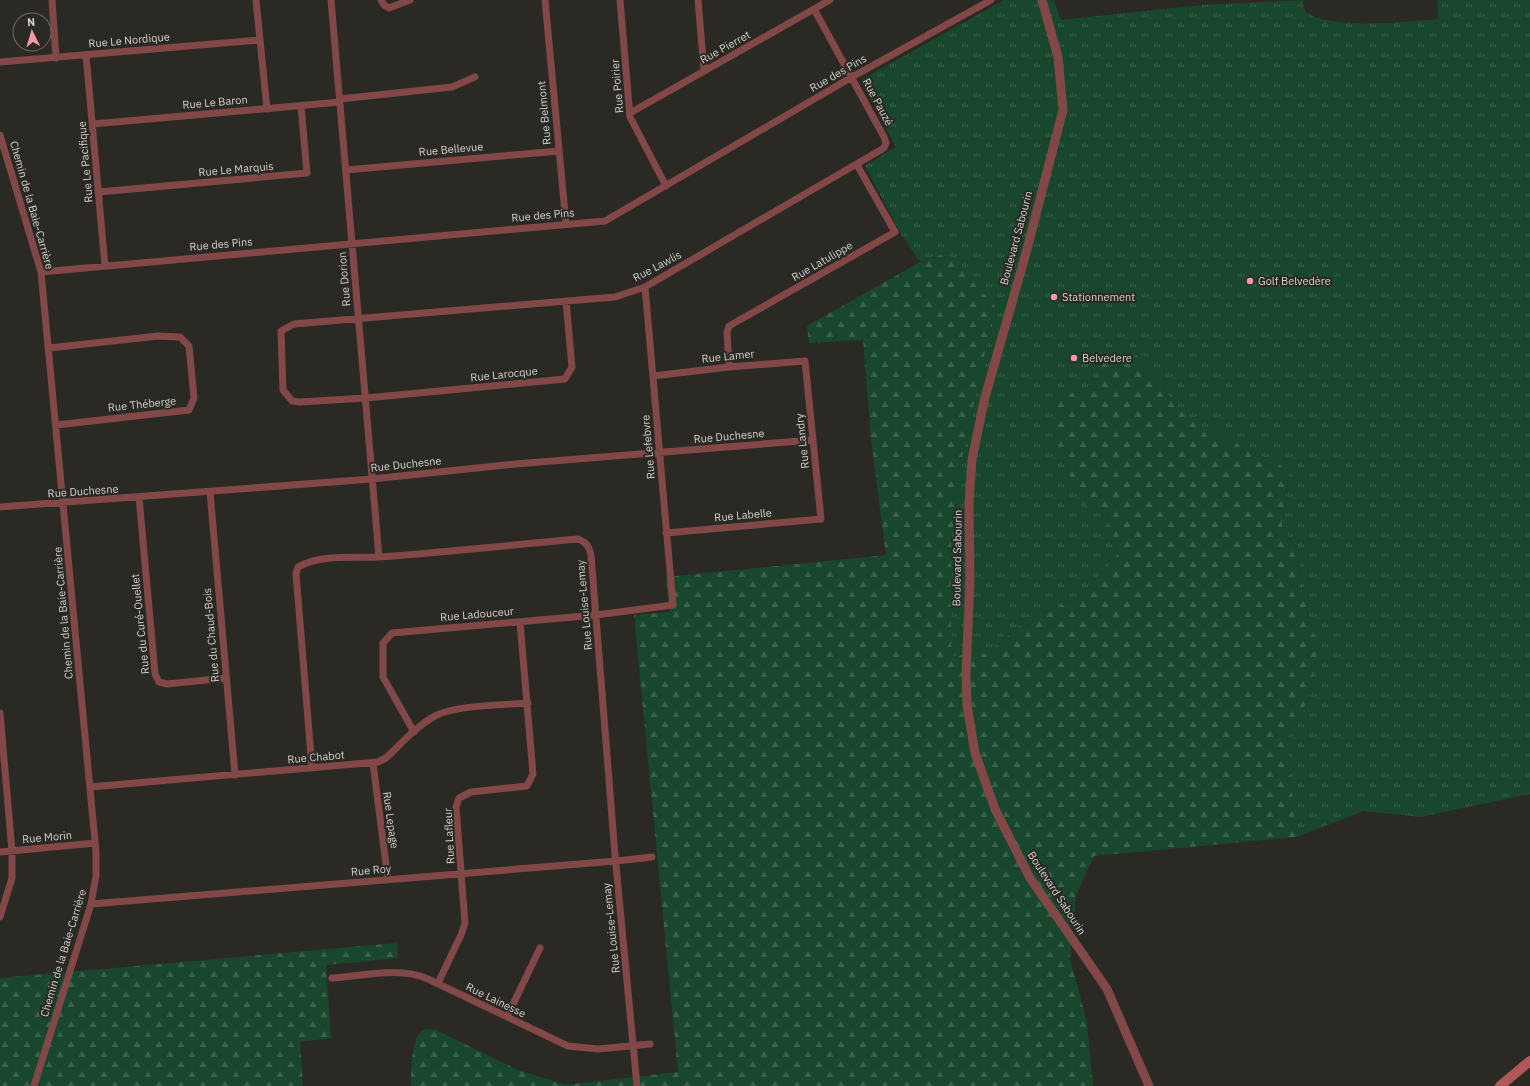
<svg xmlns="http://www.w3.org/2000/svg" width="1530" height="1086" viewBox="0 0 1530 1086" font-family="'IBM Plex Sans',sans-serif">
<defs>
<pattern id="grass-tufts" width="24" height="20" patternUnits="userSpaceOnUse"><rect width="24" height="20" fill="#19472e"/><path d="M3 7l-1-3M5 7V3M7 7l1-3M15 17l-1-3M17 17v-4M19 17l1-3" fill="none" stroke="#3a604b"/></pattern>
<pattern id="forest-firs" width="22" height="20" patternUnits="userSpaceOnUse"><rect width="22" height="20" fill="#19472e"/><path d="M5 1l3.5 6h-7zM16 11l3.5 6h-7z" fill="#3a604b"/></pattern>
</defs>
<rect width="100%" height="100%" fill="#2a2924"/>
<path fill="url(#grass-tufts)" d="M1004,0H1054L1061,20L1202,5L1303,0L1304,10C1308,13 1313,17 1318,18C1353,28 1402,22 1438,19L1437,0H1530V794L1420,817L1364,811L1296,837L1287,738L1310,696L1318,648L1303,596L1298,550L1282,527L1289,470L1187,418L1135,353L1099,390L1054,395L1107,511L1118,554L1081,597L1029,617L989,653L953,656L951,642V543L961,463L994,306L946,253L920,262L901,234L865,166L896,147L861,80Z"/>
<path fill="url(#forest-firs)" d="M946,253L995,306L961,463L951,543V642L953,656L989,653L1029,617L1081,597L1118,554L1107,511L1086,509L1059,453L1054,395L1099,390L1100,355L1135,353L1187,418L1289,470L1282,527L1298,550L1303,596L1318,648L1310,696L1287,738L1296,837L1094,856L1076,895L1070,959L1087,1022L1093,1086H411C411,1074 411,1037 423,1030C426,1028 432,1030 436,1030L516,1069L565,1085L678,1072L634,615L669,612L666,577L886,555L871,438L863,340L809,343L807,326L920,262Z
M397,943L398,958L326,965L331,1038L300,1042L303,1086H0V978Z"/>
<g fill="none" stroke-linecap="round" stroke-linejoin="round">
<path stroke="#814847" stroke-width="7" d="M52,0L56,58
M256,0L267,109
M331,0L379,557
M381,0L384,5L389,8L410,0
M545,0L566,224
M620,0L630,117L666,186
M698,0L704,71
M86,55L105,266
M0,62L260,40
M340,99L452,87L475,77
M630,113L830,0
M93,124L340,102
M0,135L41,272L96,852V876L91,904L34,1086
M346,170L558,151
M99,192L307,173L301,106
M41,272L605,221L852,77L991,0
M566,301L572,367L565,379L366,398L300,402L292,401L283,390L281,331L294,324L615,297L645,287L884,148L886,143L884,137L814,9
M49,348L158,336L180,337L189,346L194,398L189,410L56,425
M729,367L727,332L729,326L895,232L857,165
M653,376L729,367L805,361L821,519L666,533
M210,492L235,775
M139,497L155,674L159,682L167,684L226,678
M0,507L372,479L515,464L813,440
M0,713L12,851V878L0,917
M414,732L383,677V643L392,633L596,615L673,605L645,287
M373,763L388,880
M312,768L296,574L298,567C322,554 353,558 379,557C446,552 512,545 578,539C586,542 589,546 591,555L615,855L637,1086
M90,787L378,762L386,758C401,744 417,725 437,715C458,705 503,705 528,703
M0,852L95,843
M91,904L616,861L652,857
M332,978C363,976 399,966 428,979L568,1046L598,1049L650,1044
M438,983L461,935L465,923L456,807L459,798L471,792L527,786L533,774L520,622
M507,1017L540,948"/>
<path stroke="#814847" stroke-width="9" d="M1042,0L1058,57L1063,110L1026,253L984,401L972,460L969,503L970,580L966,674L967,705L975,753L995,809L1030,878L1107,989L1149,1086"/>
<path stroke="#b15757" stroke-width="10" d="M1500,1086L1530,1061"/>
</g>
<g fill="#f39aa8" stroke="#2a2924" stroke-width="1.5">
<circle cx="1250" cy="281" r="4"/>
<circle cx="1054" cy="297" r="4"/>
<circle cx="1074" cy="358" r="4"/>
</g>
<g text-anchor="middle" stroke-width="4" stroke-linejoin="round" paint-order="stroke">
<g font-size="11" fill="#d2d1ce" stroke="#2a2924">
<text transform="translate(129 40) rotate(-5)" y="4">Rue Le Nordique</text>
<text transform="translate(725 47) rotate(-29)" y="4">Rue Pierret</text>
<text transform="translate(838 73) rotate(-30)" y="4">Rue des Pins</text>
<text transform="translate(617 86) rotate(-95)" y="4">Rue Poirier</text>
<text transform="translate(215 102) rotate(-5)" y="4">Rue Le Baron</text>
<text transform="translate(878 102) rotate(62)" y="4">Rue Pauzé</text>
<text transform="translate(544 113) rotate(-95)" y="4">Rue Belmont</text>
<text transform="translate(451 149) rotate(-5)" y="4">Rue Bellevue</text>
<text transform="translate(85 162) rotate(-95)" y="4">Rue Le Pacifique</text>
<text transform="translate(236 169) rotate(-5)" y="4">Rue Le Marquis</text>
<text transform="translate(32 205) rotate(74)" y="4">Chemin de la Baie-Carrière</text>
<text transform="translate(543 215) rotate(-5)" y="4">Rue des Pins</text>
<text transform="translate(1016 238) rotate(-75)" y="4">Boulevard Sabourin</text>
<text transform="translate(221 244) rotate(-5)" y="4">Rue des Pins</text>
<text transform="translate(822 261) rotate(-30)" y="4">Rue Latulippe</text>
<text transform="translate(657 266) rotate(-28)" y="4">Rue Lawlis</text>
<text transform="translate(344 279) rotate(-95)" y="4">Rue Dorion</text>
<text transform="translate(728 356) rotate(-6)" y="4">Rue Lamer</text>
<text transform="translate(504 374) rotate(-6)" y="4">Rue Larocque</text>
<text transform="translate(142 404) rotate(-6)" y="4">Rue Théberge</text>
<text transform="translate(729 436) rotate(-5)" y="4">Rue Duchesne</text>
<text transform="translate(802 441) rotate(-96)" y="4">Rue Landry</text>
<text transform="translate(648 447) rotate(-95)" y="4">Rue Lefebvre</text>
<text transform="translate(406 464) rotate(-6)" y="4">Rue Duchesne</text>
<text transform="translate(83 491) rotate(-4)" y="4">Rue Duchesne</text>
<text transform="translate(743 515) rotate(-5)" y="4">Rue Labelle</text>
<text transform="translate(957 558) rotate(-89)" y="4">Boulevard Sabourin</text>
<text transform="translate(584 605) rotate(-95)" y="4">Rue Louise-Lemay</text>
<text transform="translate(63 613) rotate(-95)" y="4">Chemin de la Baie-Carrière</text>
<text transform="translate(477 614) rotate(-5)" y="4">Rue Ladouceur</text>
<text transform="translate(140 624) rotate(-96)" y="4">Rue du Curé-Ouellet</text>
<text transform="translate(211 635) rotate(-95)" y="4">Rue du Chaud-Bois</text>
<text transform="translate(316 757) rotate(-5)" y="4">Rue Chabot</text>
<text transform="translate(391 820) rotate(82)" y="4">Rue Lepage</text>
<text transform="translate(449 836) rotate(-93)" y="4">Rue Lafleur</text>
<text transform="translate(47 837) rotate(-5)" y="4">Rue Morin</text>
<text transform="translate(371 870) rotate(-5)" y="4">Rue Roy</text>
<text transform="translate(1057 893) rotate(57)" y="4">Boulevard Sabourin</text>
<text transform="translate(611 928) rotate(-96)" y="4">Rue Louise-Lemay</text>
<text transform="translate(63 953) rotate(-73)" y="4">Chemin de la Baie-Carrière</text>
<text transform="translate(496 1000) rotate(26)" y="4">Rue Lainesse</text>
</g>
<g font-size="11" fill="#d2d1ce" stroke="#2a2924" text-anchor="start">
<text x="1258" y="285">Golf Belvedère</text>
<text x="1062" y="301">Stationnement</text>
<text x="1082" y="362">Belvedere</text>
</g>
</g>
<g transform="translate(32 32) rotate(355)"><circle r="19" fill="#2a2924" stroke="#6d6c68"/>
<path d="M0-3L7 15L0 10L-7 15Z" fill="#f39aa8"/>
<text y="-6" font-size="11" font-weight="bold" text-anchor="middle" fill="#d2d1ce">N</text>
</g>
</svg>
